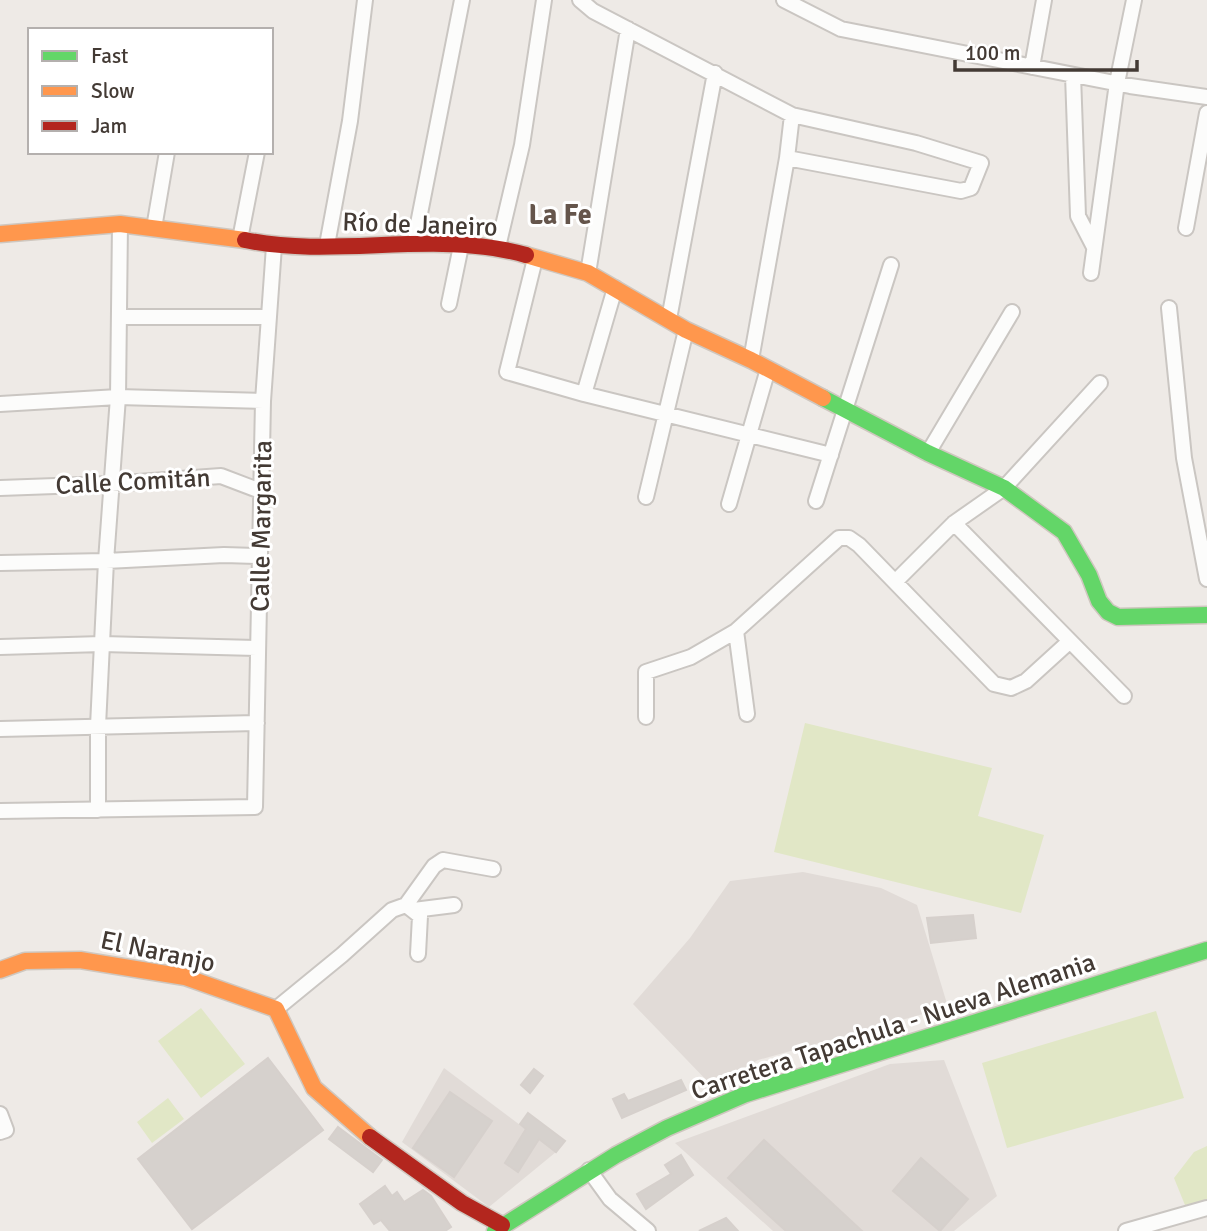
<svg xmlns="http://www.w3.org/2000/svg" width="1207" height="1231" viewBox="0 0 1207 1231" font-family="Signika,sans-serif">
<rect width="100%" height="100%" fill="#eeeae6"/>
<path fill="#e1dbd7" d="M803,872L881,888L917,905L948,1007L758,1060L712,1086L633,1004L690,938L730,881Z
M944,1060L997,1196L954,1231H773L675,1143L890,1064Z
M444,1068L556,1152L489,1207L402,1142Z"/>
<path fill="#e1e7c6" d="M805,723L992,768L978,816L1044,835L1021,913L774,852Z
M201,1008L245,1064L201,1098L158,1041Z
M1156,1011L1184,1098L1007,1148L982,1063Z
M168,1098L184,1119L152,1143L137,1122Z
M1207,1146V1202L1187,1210L1174,1178L1194,1152Z"/>
<path fill="#d6d1cd" stroke="#d6d0cc" stroke-width="2" d="M973,915L976,938L931,943L927,918Z
M268,1058L323,1130L192,1229L138,1159Z
M534,1069L543,1076L530,1093L521,1085Z
M681,1080L686,1090L622,1118L613,1099L624,1094L628,1101Z
M450,1092L492,1121L454,1177L413,1148Z
M528,1113L565,1141L556,1152L539,1139L518,1172L505,1163L526,1129L520,1124Z
M338,1127L382,1160L373,1172L329,1139Z
M764,1140L862,1231H786L728,1178Z
M681,1155L693,1175L646,1209L637,1194L671,1174L665,1165Z
M921,1158L968,1199L940,1231L893,1191Z
M385,1186L392,1196L397,1192L404,1202L423,1190L431,1196L451,1227L445,1231H390L381,1220L374,1224L360,1204Z
M726,1218L738,1231H699Z"/>
<g fill="none" stroke-linecap="round" stroke-linejoin="round">
<defs>
<path id="street" d="M580,0L593,11L792,115L916,143L981,163L971,188L961,191L787,158
M784,0L841,29L1130,86L1207,97
M1032,67L1044,0
M1073,75L1078,216L1094,247
M154,228L167,152
M1186,228L1207,113
M240,239L257,152
M414,244L462,0
M327,245L350,121L365,0
M498,247L522,145L544,0
M535,259L507,372L584,394L831,455
M588,273L628,29
M1091,273L1117,83L1134,0
M449,304L461,246
M1169,308L1184,458L1207,579
M119,317H269
M669,319L715,73
M751,360L787,158L792,115
M584,394L615,288
M0,404L118,397L263,401
M928,453L1012,312
M0,488L110,484L221,476L263,492
M646,497L686,330
M816,501L891,265
M729,504L768,369
M954,523L1124,696
M0,563L106,561L224,555L258,556
M896,581L954,523L1004,488L1100,383
M736,631L747,714
M0,647L102,644L258,648
M646,717V672L691,657L736,631L839,538H849L859,545L994,684L1011,688L1026,681L1070,641
M0,729L257,723
M98,810V726L106,561L118,397L120,224
M0,811L255,807L263,401L274,246
M406,905L434,866L443,860L493,869
M414,910L454,905
M276,1009L342,955L392,910L406,905L420,916L418,954
M0,1114L6,1130L0,1132
M589,1170L610,1199L648,1231
M1126,1231L1207,1208"/>
<path id="fast" d="M823,398L928,453L1004,488L1064,532L1089,575L1099,601L1108,612L1118,617L1207,615
M495,1231L616,1155L667,1128L746,1094L1207,950"/>
<path id="slow" d="M0,234L120,224L245,240
M526,255L588,273L686,330L751,360L823,398
M0,970L25,961L80,960L185,977L276,1009L314,1088L370,1137"/>
<path id="jam" d="M245,240C337,259 435,229 526,255
M370,1137L462,1203L502,1225"/>
</defs>
<use href="#street" stroke="#cac6c2" stroke-width="18"/>
<use href="#fast" stroke="#cfc7bf" stroke-width="19"/>
<use href="#slow" stroke="#cfc7bf" stroke-width="19"/>
<use href="#jam" stroke="#cfc7bf" stroke-width="19"/>
<use href="#street" stroke="#fcfcfb" stroke-width="14"/>
<use href="#fast" stroke="#63d668" stroke-width="16"/>
<use href="#slow" stroke="#ff974d" stroke-width="16"/>
<use href="#jam" stroke="#b3261e" stroke-width="16"/>
</g>
<g text-anchor="middle" stroke-width="6" stroke-linejoin="round" paint-order="stroke">
<g font-size="26" fill="#433a34" stroke="#fff">
<text transform="translate(420 224) rotate(2)" y="9">Río de Janeiro</text>
<text transform="translate(133 481) rotate(-3)" y="9">Calle Comitán</text>
<text transform="translate(261 526) rotate(-89)" y="9">Calle Margarita</text>
<text transform="translate(158 951) rotate(12)" y="9">El Naranjo</text>
<text transform="translate(893 1026) rotate(-18)" y="9">Carretera Tapachula - Nueva Alemania</text>
</g>
<g font-size="28" font-weight="bold" fill="#65554b" stroke="#fff">
<text x="560" y="224">La Fe</text>
</g>
</g>
<rect x="28" y="28" width="245" height="126" fill="#ffffff" stroke="#b4b0ae" stroke-width="2"/>
<rect x="42" y="51" width="35" height="10" fill="#63d668" stroke="#b4b0ae" stroke-width="2"/>
<text x="91" y="63" font-size="21" fill="#433a34">Fast</text>
<rect x="42" y="86" width="35" height="10" fill="#ff974d" stroke="#b4b0ae" stroke-width="2"/>
<text x="91" y="98" font-size="21" fill="#433a34">Slow</text>
<rect x="42" y="121" width="35" height="10" fill="#b3261e" stroke="#b4b0ae" stroke-width="2"/>
<text x="91" y="133" font-size="21" fill="#433a34">Jam</text>
<path d="M955 60v10h182v-10" fill="none" stroke="#433a34" stroke-width="3.5"/>
<text x="965" y="60" font-size="21" fill="#433a34" stroke="#ffffff" stroke-width="5" paint-order="stroke">100 m</text>
</svg>
